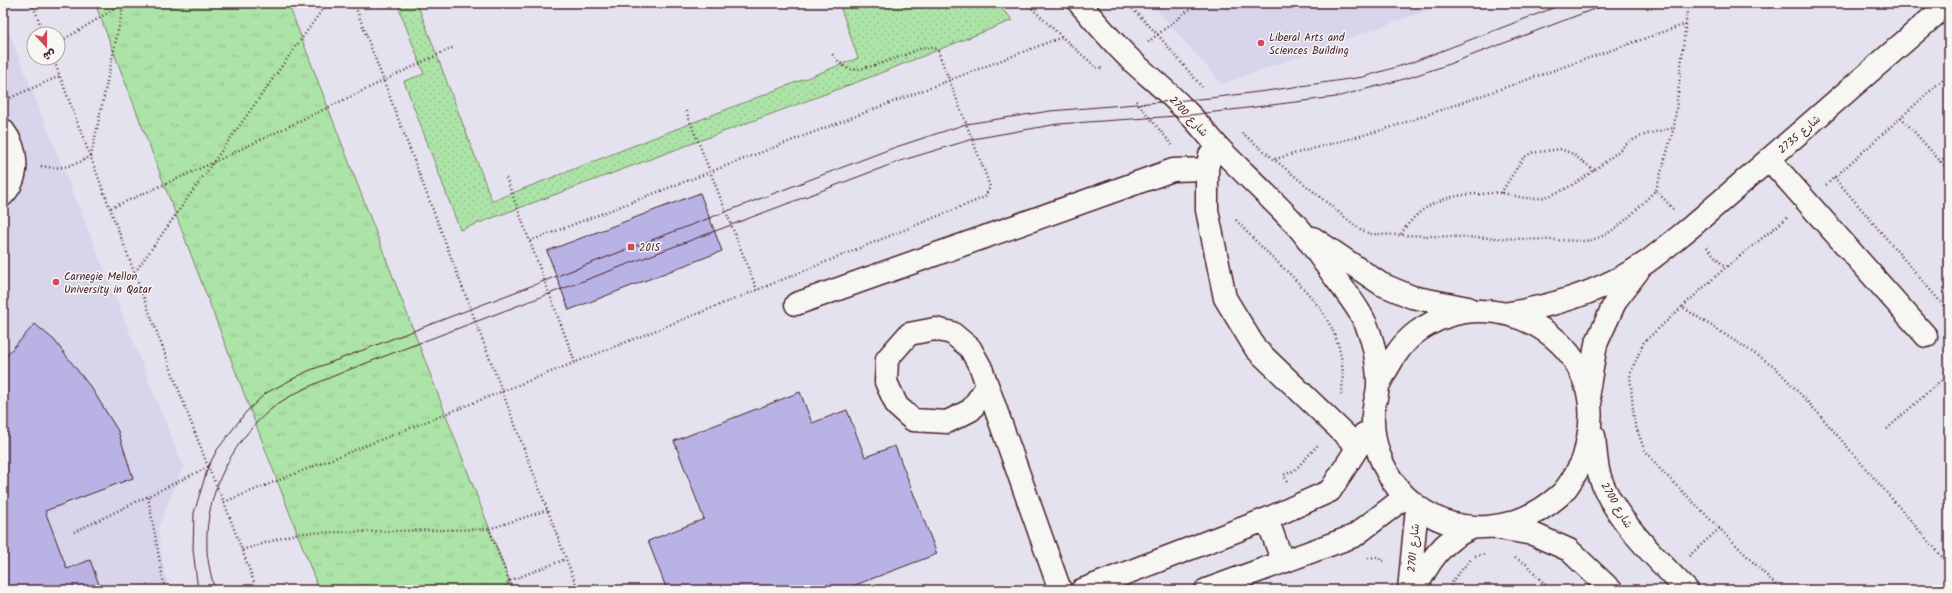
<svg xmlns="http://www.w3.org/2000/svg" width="1952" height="593" viewBox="0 0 1952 593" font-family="Kalam,'Playpen Sans Arabic',sans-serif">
<defs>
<pattern id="grass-dots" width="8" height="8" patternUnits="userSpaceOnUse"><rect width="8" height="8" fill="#ace3a7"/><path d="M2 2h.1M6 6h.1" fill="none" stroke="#96c290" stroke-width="1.8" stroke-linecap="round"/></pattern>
<pattern id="park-tufts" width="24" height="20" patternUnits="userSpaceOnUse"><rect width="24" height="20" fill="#ace3a7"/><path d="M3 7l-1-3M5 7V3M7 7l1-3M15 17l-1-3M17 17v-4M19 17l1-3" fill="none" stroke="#96c290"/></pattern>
</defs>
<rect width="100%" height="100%" fill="#e4e2ee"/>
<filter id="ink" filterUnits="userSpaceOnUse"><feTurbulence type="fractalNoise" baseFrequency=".025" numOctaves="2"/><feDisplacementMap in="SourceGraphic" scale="8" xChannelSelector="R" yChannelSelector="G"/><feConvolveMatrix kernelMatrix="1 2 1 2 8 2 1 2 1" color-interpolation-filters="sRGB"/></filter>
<g filter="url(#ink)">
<path fill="#d7d4eb" d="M1151,3H1448L1222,84Z
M3,18L183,466L158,529L163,567L170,590H3Z"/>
<path fill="url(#grass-dots)" stroke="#7b8169" d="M397,3H417L492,201L858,58L839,3H996L1013,20L868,78L460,230L404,81L424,74Z"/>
<path fill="url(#park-tufts)" stroke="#7b8169" d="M95,3H288L513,590H319Z"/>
<path fill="#b9b3e5" stroke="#4a1f2b" d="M700,193L722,251L569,310L547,251Z
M35,324L54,340L92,389L118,431L133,478L45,511L67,569L90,560L101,590H3V359Z
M800,392L812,423L847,410L865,457L895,446L937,554L842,590H667L648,541L704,519L674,441Z"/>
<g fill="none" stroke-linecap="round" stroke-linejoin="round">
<defs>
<path id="minor" d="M1079,3C1096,22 1112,42 1131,60C1149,77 1170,93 1187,112C1200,124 1210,139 1223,152C1248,177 1274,201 1298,227C1308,238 1317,253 1326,265C1337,281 1350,296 1360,313C1373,334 1377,358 1378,381C1379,393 1373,404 1373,416C1372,449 1388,484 1414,504C1459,540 1518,532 1560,495C1568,488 1574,476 1580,466C1585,458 1586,448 1588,438C1609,342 1495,275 1417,332C1399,345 1389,365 1379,384
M3,130C18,149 21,176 3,195
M1210,155L1207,169V210L1225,298L1256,349L1358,447
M1769,159L1926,336
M1313,238L1381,284L1412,297L1468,308
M796,304L1173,170L1207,169
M1509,313C1559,305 1605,290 1647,262C1662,251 1676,239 1691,227L1949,3
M987,386L971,410L947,422L913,420L897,406L886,382L887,359L909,334L935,329L952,333L970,348L981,368L1060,590
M1588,392L1596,344L1616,300L1638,271
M1594,436C1595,447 1596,459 1598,470C1608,513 1657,559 1687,590
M1267,519L1283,562
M1498,528L1533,534L1569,550L1611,590
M1082,590L1267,519L1330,491L1358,447L1364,434
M1206,590L1354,536L1405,497
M1409,590L1417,507
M1415,590C1428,563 1443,539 1472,528"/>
</defs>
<use href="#minor" stroke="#4a1f2b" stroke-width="25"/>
<path stroke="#4a1f2b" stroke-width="2.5" stroke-dasharray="1 3" stroke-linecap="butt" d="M32,3L44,34
M354,3L578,590
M1026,3L1062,37
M1127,3L1158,35L1202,87
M1148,42L1198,3
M58,43L124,3
M53,58L208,467L224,502L257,590
M3,82L9,98
M3,101L60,76
M1136,101L1172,145
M686,111L757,290
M1901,117L1949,171
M1242,133L1358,228L1370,234L1585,241C1615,237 1635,210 1656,190L1673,209
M1275,159L1389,128L1686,24
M1940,162L1949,154
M41,166C60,170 74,166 91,156L124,3
M1834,177L1949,312
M506,178L575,362
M1826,185L1949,74
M1656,190L1674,128L1688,3
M1501,193L1523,158L1531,153L1561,149L1573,154L1595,171
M111,208L210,164L454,47
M1787,218L1725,268L1682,307L1774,366L1818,413L1949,565
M1236,220C1282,274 1355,313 1341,396
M1401,234C1420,204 1445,195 1478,194C1486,194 1495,192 1503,193C1517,196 1529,201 1544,197C1571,190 1593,171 1614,155C1619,151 1623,146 1628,143C1641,134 1659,131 1674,128
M530,241L1062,37L1097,68H1103
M1707,247L1725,268
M135,272L327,3
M1682,307L1644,342L1630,374L1634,421L1644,449L1660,469L1781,590
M1887,429L1949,373
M1287,482L1284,475L1295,470L1318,445
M1947,496L1949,494
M148,497L165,590
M224,502L757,290L985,197L990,187L986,175L938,51L933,47H925C911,52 861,73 850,69C842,67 837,59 831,53
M74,532L208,467
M242,550L298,533L489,529
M1475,556L1486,554
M1689,556L1720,528
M1368,558L1377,557L1385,562
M1515,558L1526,564L1550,590
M509,581L489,529L547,510
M503,590L509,581L566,559
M1450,590L1453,580L1471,559"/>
<use href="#minor" stroke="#f6f6f2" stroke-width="22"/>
<path stroke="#4a1f2b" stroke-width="1" d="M198,590L193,550L194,513L208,467L217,450L246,412L266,393L308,371L893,148L966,124L1050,111L1210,98L1266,91L1363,77L1410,63L1566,3
M214,590C212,576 207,562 207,548C204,493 235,435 279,403C300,389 325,380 348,370L900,161L973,139L1058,124L1191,115L1336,97L1408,78L1441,67L1610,3"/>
</g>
</g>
<g fill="#d1495b" stroke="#f6f6f2" stroke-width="1.5">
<circle cx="1261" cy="43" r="4"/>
<rect x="627" y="243" width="8" height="8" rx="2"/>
<circle cx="56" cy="282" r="4"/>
</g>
<g text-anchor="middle" stroke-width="3" stroke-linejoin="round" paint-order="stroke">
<g font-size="11" fill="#4a1f2b" stroke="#f6f6f2" text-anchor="start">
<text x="1269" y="41">Liberal Arts and<tspan x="1269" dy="13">Sciences Building</tspan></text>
<text x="639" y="251">2015</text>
<text x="64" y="280">Carnegie Mellon<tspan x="64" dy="13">University in Qatar</tspan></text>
</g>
<g font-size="11" fill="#4a1f2b" stroke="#f6f6f2">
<text transform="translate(1189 116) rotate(47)" y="4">شارع 2700</text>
<text transform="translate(1799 134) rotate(-41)" y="4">شارع 2735</text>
<text transform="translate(1617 505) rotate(60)" y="4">شارع 2700</text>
<text transform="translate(1413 548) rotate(-85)" y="4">شارع 2701</text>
</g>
</g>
<rect width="1952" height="593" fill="none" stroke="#f6f6f2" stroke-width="16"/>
<rect x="8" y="8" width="1936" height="577" fill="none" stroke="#4a1f2b" stroke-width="1.5" filter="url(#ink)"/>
<g transform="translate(46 46) rotate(159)"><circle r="19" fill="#f6f6f2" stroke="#b1a0a2"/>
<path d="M0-3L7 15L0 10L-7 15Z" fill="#d1495b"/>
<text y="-6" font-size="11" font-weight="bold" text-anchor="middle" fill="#4a1f2b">ش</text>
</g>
</svg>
